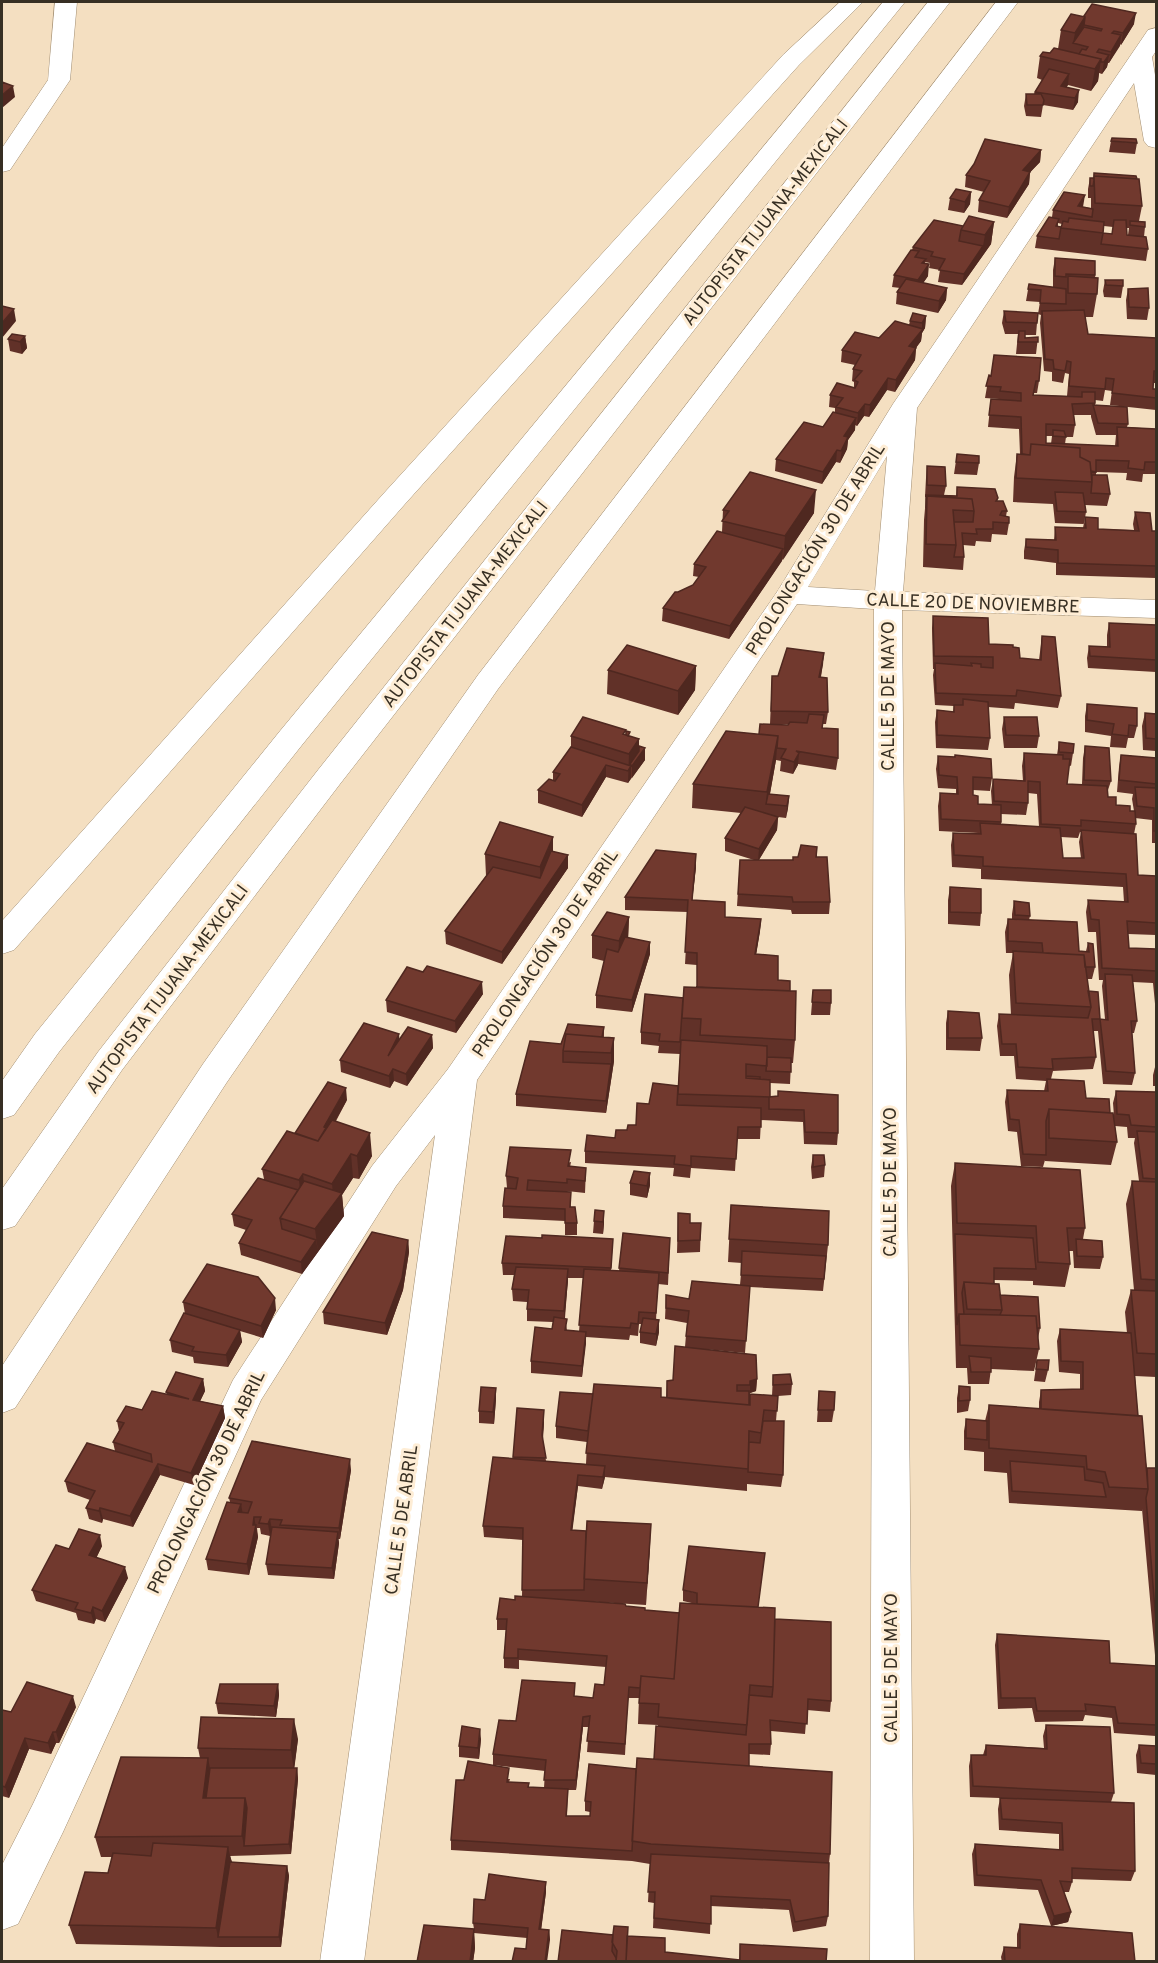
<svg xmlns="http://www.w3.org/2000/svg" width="1158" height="1963" viewBox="0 0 1158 1963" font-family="Overpass,sans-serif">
<rect width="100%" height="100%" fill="#f4dfc1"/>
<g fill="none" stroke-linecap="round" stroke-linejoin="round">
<defs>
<path id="minor" d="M55,2H77L70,80L10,170L2,172V148L48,80Z
M1156,28V51L1152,57L1156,81V148L1148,146L1144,141L1134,83L917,408L903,592L1156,600V618L902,610L914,1962H870L874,609L797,604L477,1080L364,1962H320L435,1135L396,1186L261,1400L63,1832L18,1924L2,1930V1865L33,1804L233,1380L372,1166L448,1069L777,592L893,404L1148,30ZM887,456L875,591L808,587Z"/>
<path id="motorway" d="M840,2H863L799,65L405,504L14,950L2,954V921L385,492L783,55Z
M883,2H905L302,745L59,1052L14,1115L2,1119V1081L35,1034L280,731Z
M928,2H950L340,784L122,1070L15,1226L2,1230V1189L98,1052L318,770Z
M996,2H1018L498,689L227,1082L15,1408L2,1413V1366L203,1064L478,675Z"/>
</defs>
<use href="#minor" stroke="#a18d71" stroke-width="1"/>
<use href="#motorway" stroke="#a18d71" stroke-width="1"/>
<use href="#minor" fill="#fff" fill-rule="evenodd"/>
<use href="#motorway" fill="#fff" fill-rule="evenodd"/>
</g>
<path fill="#613128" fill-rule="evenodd" d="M1084,16L1134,24L1121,45L1120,44L1109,63H1108L1107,67L1102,74L1099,73L1098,81L1091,91L1068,85L1066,87L1078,102L1073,110L1043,105L1041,117L1026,116L1024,106L1026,94H1034L1035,92L1042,80L1037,78L1040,56L1050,53L1058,49L1061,30Z
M1111,141L1137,143L1135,154L1109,152Z
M1041,150L1040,162L1030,172L1029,184L1007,218L978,212L979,200L984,192L965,187L966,175Z
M1094,173L1142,206L1139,221L1145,227L1144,237L1148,249L1146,261L1035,248L1037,236L1052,217L1053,210L1083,207L1091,208V198H1088V189L1090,178H1093ZM1058,223L1062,224L1061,227L1058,226ZM1104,226L1113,227L1112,234L1103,233ZM1126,228H1129L1128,235H1127Z
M971,192L970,204L964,213L948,210L950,198Z
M994,222L991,244L962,285L938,282L940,270L929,268L930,263L925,262L928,276L923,283L947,288L946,300L938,313L896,304L897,292L900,288L892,287L894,275L912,250L913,247L963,226Z
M1055,258L1095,275L1097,294L1093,317H1085L1088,334L1156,338V383H1153V389H1156V410L1110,405L1112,391L1105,390L1103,401L1095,400V405L1128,424L1127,427L1156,429V474H1143L1142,482L1126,480L1127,473L1096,472V475L1110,494L1107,506L1085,505L1086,512L1084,524L1055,523L1053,504L1013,502L1014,477L1017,454H1020L1019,429L988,427L991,399H999L985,398L989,375L1039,381L1037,393H1034V395L1067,396L1069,374L1065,373L1063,383L1052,381V372L1044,371L1040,323L1041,315L1038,314L1040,302L1026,301L1029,284L1053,287V270ZM1074,415H1091V417L1096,435H1116L1115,446L1065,444L1066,437H1073L1075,425ZM1046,436H1052L1051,444L1046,443Z
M1105,280L1123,286L1121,298L1104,297L1103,291Z
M1128,289L1149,308L1147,320L1127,319L1126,300Z
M1004,311L1037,323L1036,335H1025V338L1038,337L1036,354H1016L1018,334H1005L1002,323Z
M926,316L925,328L922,333L921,341L916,348L915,360L895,392L887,390L869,417L864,416L857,426L855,425V430L848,440L847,449L840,463L836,462L822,484L775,471L776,459L823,427L835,412V408L829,407L830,395L854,387V382L852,381L853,369L855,365L841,362L842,350L879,338L909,325L910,321Z
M25,336L27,348L22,354L10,351L8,339Z
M957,454L979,463L977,475L954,474Z
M927,466L946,486L944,495L956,496L957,487L998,498L997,501L1007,511L1006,516L1009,523L1007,535L992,534L991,542L976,541L975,546L963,545L964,557L963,570L923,567L924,520L926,497H925L926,478Z
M723,510L814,513L729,639L662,621L663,608L678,592L693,585L699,577L693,576L694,564L722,532Z
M1135,512L1152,531H1156V578L1056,575V563L1024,559V551L1026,539L1054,540L1055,527L1083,528L1085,517L1098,529L1134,530L1133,524Z
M933,616L989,644L1013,647L1020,658L1039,660L1042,636L1061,696L1058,708L1015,703L1014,709L988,707L990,738L988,750L936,748L935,722L937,710L953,712L954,706L935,705L933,675L934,669H933L932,628Z
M1109,623L1156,625V672L1088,668L1087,658L1089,646L1107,647V635Z
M824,653L821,677L828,712L826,724H823V728L838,758L836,770L798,764L793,774L780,771L781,761L776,760L770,794L789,796L788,808L786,818L778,817L777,830L759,860H792L798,857L817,847V857L830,902L829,914H792L791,910L737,906L740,860H754L725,851V838L741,813L692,808L693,784L759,734L788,725V724H770L772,676H778Z
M696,666L695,690L678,715L607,694L608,670Z
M1087,704L1137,726L1134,738H1128L1126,748L1110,747L1111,736L1085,732V716Z
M1145,713L1156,714V751L1143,750L1142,726Z
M1004,717L1039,736L1037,748H1004L1002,729Z
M571,736H630L639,746L645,760L628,783L606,777L582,817L538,803V790L553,780V772L571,747Z
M1059,742L1073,753L1071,766L1069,765L1067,784H1082L1083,758L1085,746L1111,781L1107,793L1108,797L1116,805L1130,811H1134L1132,799L1133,794L1117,792L1119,767L1121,755L1156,758V843H1152V820L1135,818L1136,824L1134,834L1138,875L1156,876V935L1128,934L1129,948L1156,949V1014L1153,983L1133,982L1137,1021L1134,1033H1132L1135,1073L1132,1085L1103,1084L1098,1031H1093L1096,1057L1093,1069L1053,1071L1051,1079L1086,1098L1114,1116L1113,1103L1116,1091L1156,1092V1377L1135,1376L1138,1416L1147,1468H1156V1655H1155L1142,1509V1511L1009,1503L1007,1473L984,1471V1452L964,1450V1431L966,1419L985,1421L989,1405L1039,1409V1402L1041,1390L1080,1389V1374L1059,1372L1057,1341L1060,1329L1127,1333L1125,1312L1131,1290H1134L1126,1204L1132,1181H1139L1134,1143L1135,1138H1128L1127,1127L1115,1126L1117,1142L1111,1165L1045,1161V1160L1043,1167L1021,1166L1017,1132L1008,1131L1005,1102L1007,1090L1044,1091L1046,1081L1016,1079L1014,1056H1000L997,1026L999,1014L1011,1015L1009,975L1013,953H1006L1005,932L1008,919L1012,920V914L1014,901L1030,916L1029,920L1079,951H1086L1088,943L1095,967L1092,979H1087L1088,991L1100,1019H1105L1102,986L1103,980H1099L1096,932H1088L1086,912L1088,900L1124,902L1123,887L981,879V869L952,867L951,845L953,833H978L939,831L938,806L940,793L956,794V789L938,788L936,769L938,756L992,778L990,791L973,790V795L978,804L992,805L991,791L993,779L1023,781L1022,766L1024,753L1057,755ZM1028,793L1037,794L1039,827L1001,825V814L1026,815L1028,803ZM1080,832H1081L1079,842L1081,858H1063L1061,837L1078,838Z
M553,852L568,855V868L502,964L446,944L445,931L486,876L485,854Z
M696,867L692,900L725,917L761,919L760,931L756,955L778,980L790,991L795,1040L793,1063H791L790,1084L770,1083V1097L778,1096V1091L838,1133L837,1145L804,1144L803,1122L761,1120L760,1139H737L735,1171L691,1168L690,1178L673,1176L674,1168L585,1163V1151L615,1138L636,1125L649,1104L678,1086L680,1054L658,1053L659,1046L641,1044V1032L697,987V965L685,964L688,912L625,910V897Z
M950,887L981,913L980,926L948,924V900Z
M629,917L628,938L650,942V954L632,1012L596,1008V995L604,961L592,958V935Z
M813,990L831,1003L830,1015H811Z
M483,994L456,1033L387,1012L386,1000Z
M948,1011L982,1038L980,1051L946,1050V1023Z
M604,1027V1037L614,1038V1061L606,1113L516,1106V1094L561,1044Z
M432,1035L433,1048L407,1086L394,1081L390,1088L341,1072L340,1060L400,1039Z
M1156,1063V1086H1153V1075Z
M347,1100L336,1121L372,1156L359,1179L353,1178L342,1195L344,1216L302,1274L241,1255L239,1243L246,1230L234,1226L232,1214L264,1179L262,1169L295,1133Z
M813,1155L825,1165L824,1177L812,1179L811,1167Z
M571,1162L570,1167L586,1168L585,1193L567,1191L571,1207L577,1223V1235H565V1221L503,1218V1206L507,1188L506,1176Z
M955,1163L1085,1228L1083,1239L1103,1257L1100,1269L1074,1268L1073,1251H1069L1070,1264L1065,1287L1033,1285V1281L994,1280V1284L1000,1295L1040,1328L1038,1339L1039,1349L1034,1371L991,1369L989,1384H968L967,1368H956L951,1186Z
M630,1183L650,1185L647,1198L630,1195Z
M731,1205L828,1245L823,1291L750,1287L745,1353L704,1349L757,1379L756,1391L750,1393L749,1397L772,1396L773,1375L792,1384L791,1395L778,1396L776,1421L783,1475L781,1487L747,1484V1491L605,1477L602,1489L578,1486L572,1530L650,1546L646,1605L584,1601L626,1606L645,1611L679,1613L696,1604L683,1601V1590L758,1607L775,1619L831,1701L830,1712L807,1710L805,1734L771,1731V1744L770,1755L749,1754V1766L830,1854L829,1863L828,1916L826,1926L793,1932L789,1910L711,1906L710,1934L653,1928L654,1903L648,1902L650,1864L632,1861L451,1850V1840L464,1780L510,1779L509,1782L529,1783V1787L544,1788L545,1771L493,1765V1754L516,1721L575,1697L593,1698L604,1685L606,1667L519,1660V1669L504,1668V1658L506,1630H497V1619L515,1600L522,1596L523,1540L484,1537L483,1526L513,1459L517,1408L544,1422L543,1440L546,1461L586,1464L587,1442L556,1438V1426L593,1394L666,1398L667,1381L673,1380L685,1347L687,1323L665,1319L666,1295L689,1299L740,1285L742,1263L728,1262ZM628,1698H639L638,1724L658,1725L654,1759L585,1801V1811L590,1812V1816H567L568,1790H576L583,1727H589L587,1752L625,1755Z
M604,1211V1223L603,1234L593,1233L594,1221Z
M678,1213L690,1223H701L700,1252L677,1253Z
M623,1233L670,1238L668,1285L658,1284L656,1320H659V1332L656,1346L640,1343V1332L642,1324H639L638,1336L630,1335L629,1340L586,1337L582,1377L531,1373V1361L552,1329L553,1322L527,1321V1302L513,1301L512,1289L514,1275H503L502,1263L542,1238L613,1239L611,1271H619ZM568,1278H583L579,1332L567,1330L565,1318Z
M408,1240L409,1252L403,1290L387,1335L324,1324L323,1312Z
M183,1302L276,1310L263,1338L240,1331L242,1342L228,1367L194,1363L193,1357L172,1352L170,1340L185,1314Z
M1037,1360L1048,1370L1045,1382L1034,1381Z
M203,1379L205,1391L200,1401L223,1406L225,1418L194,1485L160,1475L133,1527L103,1519L102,1523L89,1519L86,1508L90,1500L68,1492L65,1481L115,1451L113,1442L119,1431L117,1421L142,1410L167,1395L166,1392Z
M959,1386L970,1400L968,1411L957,1413V1398Z
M819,1391L834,1410L832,1422H817Z
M496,1399L494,1424L479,1423V1411Z
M351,1470L340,1539H338L339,1543L334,1579L268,1575L266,1564L272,1530L270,1536L261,1534L260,1528H257L258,1537L249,1575L208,1570L206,1559L230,1502L229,1498Z
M102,1546L96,1558L128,1578L105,1622L96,1619L94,1624L78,1620L76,1613L36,1601L32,1590L69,1549Z
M997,1634L1110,1663L1156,1666V1736L1114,1733L1112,1718L1085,1715L1083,1721L1035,1722L1032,1708L998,1709L995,1645Z
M278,1684L279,1695L276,1717L218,1714L216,1703Z
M76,1707L59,1743H56L51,1754L29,1749L9,1798L2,1796V1710L11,1712Z
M1046,1725L1114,1793L1111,1802L1135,1871L1131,1881L1072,1879V1882L1069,1892H1064L1071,1912L1068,1922L1051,1926L1038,1890L974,1886L972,1854L975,1844L1059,1850V1834L999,1830L998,1809L1000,1798L970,1797L969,1766L971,1755H983L986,1745L1044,1748L1043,1736Z
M298,1739L294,1768H297L298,1779L291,1854L230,1856L232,1862L287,1866L289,1876L281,1947H221L76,1944L69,1925L108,1873L112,1857H101L95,1837L200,1758L198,1748Z
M481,1739L479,1759L459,1757V1746Z
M1139,1745L1156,1746V1775L1137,1773L1136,1755Z
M546,1892L541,1929L549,1930L550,1940L526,1949L527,1938L474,1933L475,1948L473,1962H417L474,1929L473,1923L485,1900Z
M1020,1924L1135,1962H1002L1001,1957L1004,1947L1017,1948V1934Z
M613,1935L627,1936L665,1952L739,1960L740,1944L826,1962H558Z"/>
<path fill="#4f2820" d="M1136,13L1134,24L1121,45L1123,33Z
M1085,17L1082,38L1073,43L1075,33Z
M1121,35L1120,46L1109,63L1111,52Z
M1109,55L1107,67L1102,74L1104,62Z
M1101,59L1098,81L1091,91L1095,69Z
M1069,74L1068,85L1061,96V86Z
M13,86L15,97L2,108V95Z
M1079,90L1078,102L1073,110L1075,98Z
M1041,150L1040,162L1021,182L1023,170Z
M1030,172L1029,184L1007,218L1009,207Z
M971,192L970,204L964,213L965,202Z
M1085,195L1083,207L1078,206Z
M994,222L991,244L962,285L964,274L983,246L985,235Z
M929,264L928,276L917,292L918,280Z
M947,288L946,300L938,313L939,301Z
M14,309L16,321L2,338V323Z
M926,316L925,328L922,333L921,341L908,358L909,346L922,330V323Z
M25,336L27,348L22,354L20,342Z
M916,348L915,360L895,392L896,380Z
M888,378L887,390L869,417L870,405Z
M865,404L864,416L857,426L858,413Z
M856,418L855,430L848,440L847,449L840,463L844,436Z
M837,450L836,462L822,484L823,472Z
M816,490L814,513L783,560L785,536Z
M783,549L782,561L729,639L730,626Z
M824,653L823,665L818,690L819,677Z
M696,666L695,690L678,715V691Z
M778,736L776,760L768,804H766L767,792Z
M639,739V756L645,748V760L632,778V766L630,764L629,769L631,766V778L628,783L629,754Z
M799,753L798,765L793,774L794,762Z
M606,765V777L582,817V805Z
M789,796L788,808L786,818L787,806Z
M778,817L777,830L758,861L759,849Z
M553,837V861L541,891L540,867Z
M696,854V867L691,912L692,900Z
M568,855V868L502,964V952Z
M629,917L628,941L618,964L619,941Z
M761,919L760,931L754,967L755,954Z
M650,942V954L632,1012V1000Z
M482,982L483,994L456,1033L455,1021Z
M399,1034L400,1046L388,1056Z
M432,1035L433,1048L407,1086L406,1074Z
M614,1038V1061L606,1113V1101L611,1064V1053Z
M393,1069L394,1081L390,1088L389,1076Z
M346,1088L347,1100L325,1139L324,1127Z
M370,1133L372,1156L359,1179L357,1156Z
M351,1154L353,1178L342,1195L344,1216L318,1252L315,1229L334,1204L332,1184Z
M650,1173V1185L647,1198V1186Z
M303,1174L307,1204L301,1199L299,1180Z
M604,1211V1223L603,1234V1222Z
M316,1240L318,1252L302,1274L301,1262Z
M408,1240L409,1252L403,1290L387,1335L385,1323Z
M568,1269V1281L564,1323V1311Z
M275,1298L276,1310L263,1338L261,1326Z
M659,1320V1332L656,1346V1334Z
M240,1330L242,1342L228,1367L226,1355Z
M586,1332V1344L582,1377V1366Z
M203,1379L205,1391L195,1412L193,1400Z
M757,1379L756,1391L750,1393V1381Z
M496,1388V1399L494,1424L493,1412Z
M223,1406L225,1418L194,1485L191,1473Z
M544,1410V1422L542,1446V1435Z
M350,1459L351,1470L340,1539L339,1528Z
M158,1464L160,1475L133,1527L130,1516Z
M605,1466V1477L602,1489L603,1477Z
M578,1475V1486L571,1542V1530Z
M241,1504L243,1515L238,1512Z
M100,1508L103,1519L102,1523L99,1511Z
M254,1517L258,1537L249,1575L247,1564Z
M270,1519L272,1530L270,1536L268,1524Z
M651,1524L650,1546L646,1605L647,1583Z
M338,1532L339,1543L334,1579L332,1568Z
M100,1535L102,1546L92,1567L89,1555Z
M125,1567L128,1578L105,1622L102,1611Z
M93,1607L96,1619L94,1624L91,1613Z
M278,1684L279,1695L276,1717L274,1706Z
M73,1696L76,1707L59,1743L56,1732Z
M583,1717V1727L576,1790V1780Z
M294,1719L298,1739L294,1771L291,1750Z
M480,1729L481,1739L479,1759L478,1748Z
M53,1732L56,1743L51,1754L48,1743Z
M25,1738L29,1749L9,1798L5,1787Z
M208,1758L212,1779L205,1808L203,1798Z
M297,1768L298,1779L291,1854L289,1844Z
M245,1798L250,1818L244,1846L242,1836Z
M228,1847L233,1867L218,1937L216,1928Z
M287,1866L289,1876L281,1947L279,1937Z
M546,1882V1892L540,1939L539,1929Z
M1071,1912L1068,1922L1051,1926L1054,1916Z
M474,1929L475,1948L473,1962H470Z
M549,1930L550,1940L547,1962H545Z"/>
<path fill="#71392e" stroke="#4f2820" stroke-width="1.5" d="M1092,4L1136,13L1123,33L1114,31L1112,33L1121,35L1111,52L1099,49L1097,52L1109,55L1104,62H1101V59L1079,54L1082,49L1086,50L1088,47L1073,43L1084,27L1101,31L1102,29L1084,25L1085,17L1084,16Z
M1071,14L1085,17L1075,33L1061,30Z
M1054,48L1101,59L1095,69L1040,56L1043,52L1050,53Z
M1049,69L1069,74L1061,86L1079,90L1075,98L1035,92Z
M2,82L13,86L2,95Z
M1026,94H1041L1044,100L1043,105H1027Z
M1112,138L1136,139L1137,143L1111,141Z
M985,139L1041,150L1023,170L1030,172L1009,207L979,200L990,181L966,175L974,164Z
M1094,173L1136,176L1137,179L1094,176V178Z
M1094,176L1139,179L1142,206L1095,203Z
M1090,178H1093L1094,180L1093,186H1090Z
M956,189L971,192L965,202L950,198Z
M1064,192L1085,195L1078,206L1093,209L1092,217L1053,210Z
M969,216L994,222L985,235L961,230Z
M1049,217L1059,219L1056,226L1061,227L1059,239L1037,236Z
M1069,218L1104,222L1103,233L1061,228L1063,221L1068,222Z
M934,220L963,226L961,230L959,241L983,246L964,274L939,270L945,259L931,256L933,252L913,247Z
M1114,220H1126L1127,235L1146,237L1148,249L1101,244L1103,233L1112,234Z
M1130,221L1145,222V227L1130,225Z
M911,250L919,251L915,257L926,259L922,263L929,264L918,280L894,275Z
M1055,258L1095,261V275L1066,274V277L1055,276Z
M1068,276L1098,278L1097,294L1068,293Z
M906,279L947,288L939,301L897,292Z
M1105,280H1123V286L1106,285Z
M1029,284L1066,289V304L1040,303L1041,290L1028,289Z
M1148,288L1149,308L1129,307L1128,289Z
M2,306L14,309L2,323Z
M1084,310L1088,334L1156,338V371H1154L1153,389H1156V398L1112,393L1114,379L1106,378L1105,389L1069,386L1071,362L1067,361L1065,371L1054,369L1053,360L1045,359L1042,311Z
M1004,311L1038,313L1037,323L1006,322Z
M913,313L926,316L922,323L910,321Z
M895,321L923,329L909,346L916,348L896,380L888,378L870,405L865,404L858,413L836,407L843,398L830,395L837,383L855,388L858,382L854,380L862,371L853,369L861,355L842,350L855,332L879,338Z
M1019,331H1025V338L1038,337V342H1018Z
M12,334L25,336L20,342L8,339Z
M994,355L1041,358L1039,381H1036L1033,395L1082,397V392H1095V403L1072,404L1075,425L1046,424V443L1118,446L1117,427L1156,429V462H1145L1144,470L1128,468L1129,461L1096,460V472L1091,471L1090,462L1080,457V448L1031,444L1030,455L1022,454L1021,417L989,415L991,399L1021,401V393L1000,391L1001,387L986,386L989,375L991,376Z
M1093,405L1127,407L1128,424L1098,423Z
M833,412L856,418L844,436L848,437L841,451L837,450L823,472L776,459L804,422L823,427Z
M1053,430L1064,431L1066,437L1053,436Z
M1031,444L1080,448V457L1090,462L1092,482L1016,478L1017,454L1030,455Z
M957,454L979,456V463L956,462Z
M927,466L945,467L946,486L927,485Z
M750,472L816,490L785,536L722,521L729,511L723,510Z
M1092,475H1107L1110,494L1091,493L1092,482Z
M957,487L995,489L998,498L996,501H1003L1007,511H1002L1000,515L1009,517V523L993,522V529H976L977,534L962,533L964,557H954L956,545L954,522H973L974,511L972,499L927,496L926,508V495L957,496Z
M1055,492L1083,493L1086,512L1057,511Z
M927,496L972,499L974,511L953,510L956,545L926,544Z
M1135,512L1150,513L1152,531H1156V566L1058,563V550L1026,547V539L1056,540L1055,527L1086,528L1085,517L1098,518V529L1139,531Z
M717,531L783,549L730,626L663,608L675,592H678L693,585L706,567L694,564Z
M933,616L988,618L989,644L1013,645V647L1019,648L1020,658L1041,660L1042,636L1055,637L1061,696L1017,690L1016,696L936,693L935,663L972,666L971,663L981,664V667L993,668V657L934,656Z
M1109,623L1156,625V660L1090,656L1089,646L1110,647Z
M627,645L696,666L678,691L608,670Z
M787,648L824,653L819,677L827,678L828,712L771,711L772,676H778Z
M963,699L988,702L990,738L937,735V710L954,712V705H963Z
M1087,704L1137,708V726L1129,725L1128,736L1112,734L1114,724L1087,720Z
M1145,713L1156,714V739L1146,738Z
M809,714L824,715L822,728L838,729V758L796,751L799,753L794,762L781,758L786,749L777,748L778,736L759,734L760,724L788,725L790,722L807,723Z
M583,717L626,730L623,734L639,739L629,754L571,736Z
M1004,717H1037L1039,736L1006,735Z
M626,731L630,732L628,736L626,735Z
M726,731L778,736L767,792L693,784Z
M1059,742L1074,744L1073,753L1059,752Z
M639,746L645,748L632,766L630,764L639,751Z
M1085,746L1109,748L1111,781L1084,780Z
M571,747L631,766L628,771L606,765L582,805L538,790L549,779L555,781L560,774L553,772Z
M1024,753L1063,755V759H1070L1067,784L1107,786L1108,797H1116V805L1130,806V811H1135L1136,824L1081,820V826L1041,824L1040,782L1028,781V803L994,801L993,779L1025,781Z
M955,755L991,759L992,778L973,777V795L978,796V804L1001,805V822L941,819L940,793L958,794L957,777L939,775L938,756L955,757Z
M1121,755L1156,758V784L1119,780Z
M1135,787L1156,788V831H1154V808L1137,806Z
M768,794L789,796L787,806L766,804Z
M745,807L778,817L759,849L725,838Z
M500,822L553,837L540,867L485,854Z
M980,823L1060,828L1063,858H1084L1081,830L1136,834L1138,875L1156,876V923L1127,921L1129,948L1156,949V973V971L1102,968L1099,920L1091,919L1088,900L1128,902L1126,874L983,866V857L954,855L953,833L981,834Z
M801,845L817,847L816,857H827L830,902H793L792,897L738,894L740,860H793V857H798Z
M656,850L696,854L692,900L725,902V917L761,919L755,954L778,956V980L790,981V991L697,987V953L685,952L688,900L625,897Z
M551,851L568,855L502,952L445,931L493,867L540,878Z
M950,887L981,889V913L950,912Z
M1014,901L1029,903L1030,916L1015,915Z
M607,912L629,917L619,941L592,935Z
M1008,919L1077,922L1079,951L1089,952L1088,943L1093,944L1095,967H1085L1084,955L1043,953L1042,943L1008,941Z
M625,937L650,942L632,1000L596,995L607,949L618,952Z
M1013,951L1084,955L1091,1007L1016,1003Z
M427,966L482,982L455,1021L386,1000L407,967L423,972Z
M1105,974L1132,975L1137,1021H1131L1135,1073L1106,1071L1100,1019L1108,1020Z
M684,987L796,991L795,1040L700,1035L701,1019L682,1018Z
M813,990H831V1003L812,1002Z
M1088,991L1098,992L1100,1019H1092L1096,1057L1052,1059L1053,1069L1018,1067L1016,1044H1002L999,1014L1088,1018L1091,1007Z
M645,994L683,998L680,1042L659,1041L660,1034L641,1032Z
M948,1011L979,1013L982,1038H948Z
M364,1023L399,1034L388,1056L408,1027L432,1035L406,1074L393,1069L389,1076L340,1060Z
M568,1024L604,1027L602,1037L566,1034L563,1051V1062L611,1064L606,1101L516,1094L530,1041L561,1044Z
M566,1034L614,1038L611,1053L563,1051Z
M681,1040L767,1046V1066L746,1064V1078L770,1080V1097L678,1094Z
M767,1057L791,1058V1072L766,1071Z
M746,1076L760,1077V1079L746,1078Z
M1047,1079L1084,1081L1086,1098L1109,1099L1110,1113L1049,1109L1046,1121V1155L1023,1154L1019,1120L1010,1119L1007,1090L1048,1091Z
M328,1082L346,1088L324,1127L326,1128L318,1141L295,1133Z
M653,1083L678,1086L677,1105L761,1108V1127H738L736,1159L691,1156V1166L674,1164L675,1156L585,1151L587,1135L615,1138L616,1130H627L628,1125H636L637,1103L649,1104Z
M778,1091L838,1095V1133L805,1132L804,1110L769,1109V1097L778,1096Z
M1116,1091L1156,1092V1127L1131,1125L1129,1115L1117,1114Z
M1049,1109L1113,1113L1117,1142L1049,1138Z
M332,1120L370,1133L357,1156L351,1154L332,1184L303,1174L299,1180L262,1169L287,1131L318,1141Z
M1137,1131L1156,1132V1179L1143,1178Z
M510,1147L571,1150L568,1166L586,1168L585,1181L567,1179V1183L528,1180L527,1190L571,1192L570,1207H575L577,1223H565V1209L503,1206L505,1188L516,1189L518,1178L506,1176Z
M813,1155H824L825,1165L813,1167Z
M955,1163L1080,1170L1085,1228H1067L1070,1264L1038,1262L1036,1226L957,1223Z
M634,1171L650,1173L647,1186L630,1183Z
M258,1178L298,1190L280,1218L282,1229L316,1240L301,1262L239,1243L252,1220L232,1214Z
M304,1181L342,1193L315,1229L280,1218Z
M1132,1181L1156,1182V1280L1141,1279Z
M731,1205L829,1211L828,1245L729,1239Z
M595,1210L604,1211L603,1222L594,1221Z
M678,1213L690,1214V1223H701L700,1240L678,1241Z
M372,1232L408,1240L402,1278L385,1323L323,1312Z
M623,1233L670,1238L668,1273L619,1268Z
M955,1234L1033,1238L1036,1269L994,1268V1284L964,1282L962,1293L964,1314H959L957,1325Z
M542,1235L613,1239L611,1268L502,1263L506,1236L542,1238Z
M1076,1239L1102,1241L1103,1257L1077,1256Z
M742,1251L826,1256L824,1279L741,1275Z
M207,1264L258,1277L275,1298L261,1326L183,1302Z
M516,1267L568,1269L564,1311L527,1309L529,1290L512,1289Z
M584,1269L659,1273L656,1313L639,1312L638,1324L631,1323L630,1328L579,1325Z
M692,1281L750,1286L746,1341L686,1336L689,1311L666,1308V1295L689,1299Z
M964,1282L999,1284L1002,1310L967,1309Z
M1131,1290L1156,1291V1354L1137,1353Z
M1000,1295L1038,1297L1040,1328H1037L1036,1316L1000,1315L1002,1310Z
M184,1313L240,1330L226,1355L192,1351L194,1347L170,1340Z
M959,1314L1036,1316L1039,1349L960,1345Z
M554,1317L567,1319L565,1330L586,1332L582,1366L531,1361L535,1327L552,1329Z
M643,1318L659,1320L656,1334L640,1332Z
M1060,1329L1131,1333L1138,1416L1041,1409V1390L1083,1389V1362L1061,1361Z
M675,1346L756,1355L757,1379L750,1381V1385H737V1391H749V1405L667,1398V1381L673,1380Z
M969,1356L991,1358V1372H971Z
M1037,1360H1049L1048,1370L1036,1369Z
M176,1372L203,1379L193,1400L223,1406L191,1473L158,1464L130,1516L100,1508L99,1511L86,1508L95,1491L65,1481L87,1443L152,1462L151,1454L113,1442L124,1423L117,1421L126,1406L142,1410L152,1391L189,1399L166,1392Z
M790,1374L792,1384L773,1385V1375Z
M594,1384L661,1388V1397L750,1405V1394L778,1396L777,1411L764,1410L761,1433L749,1431L748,1469L586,1453Z
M959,1386L970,1387V1400L959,1401Z
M481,1387L496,1388L493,1412L479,1411Z
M819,1391L835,1392L834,1410H818Z
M560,1392L593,1394L588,1431L556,1426Z
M989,1405L1142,1416L1148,1489L1109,1487L1105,1472L1087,1469L1086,1456L989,1448Z
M517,1408L544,1410L542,1435L546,1458L513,1457Z
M966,1419L987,1421V1440L966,1438Z
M763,1421H784L783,1475L748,1472L749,1442L760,1443Z
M252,1441L350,1459L339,1528L280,1525L282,1520L270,1519L268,1524L259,1523L261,1517H254L253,1525H256L247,1564L206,1559L227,1502L241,1504L238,1512L248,1513L252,1502L229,1498Z
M493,1457L605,1466L603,1477L578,1475L571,1530L586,1531L584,1590H522L523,1528L483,1526Z
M1010,1461L1084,1467L1085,1480L1103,1483L1106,1497L1012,1491Z
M1147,1468H1156V1622L1146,1498L1148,1489Z
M587,1521L651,1524L647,1583L584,1579Z
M272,1527L338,1532L332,1568L266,1564Z
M79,1529L100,1535L89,1555L125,1567L102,1611L93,1607L91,1613L75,1609L78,1603L32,1590L56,1545L69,1549Z
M689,1546L765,1553L758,1607L697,1604V1593L683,1590Z
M515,1596L625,1604L626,1606L645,1608V1610L679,1613L674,1679L641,1676L640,1688L629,1687L625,1744L587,1741L590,1716L583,1717L576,1780H544L546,1760L493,1754L499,1720L516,1721L522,1680L575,1683L574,1696L593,1698L595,1684L604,1685L607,1656L518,1649V1658H504L507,1619H497L500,1598L515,1600Z
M680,1603L775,1608L773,1687L750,1685L747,1725L658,1717L659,1704L639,1703L641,1676L674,1679Z
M775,1619L831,1622V1701L808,1699L807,1724L770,1720L771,1744H749V1766L654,1759L656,1726L746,1735L749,1695L772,1697L773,1687Z
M997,1634L1109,1641L1110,1663L1156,1666V1725L1118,1723L1115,1707L1085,1704L1086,1711H1037L1035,1698H1001Z
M27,1682L73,1696L56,1732H53L48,1743L25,1738L5,1787L2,1786V1710L11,1712Z
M220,1684H278L274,1706L216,1703Z
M201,1717L294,1719L291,1750L198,1748Z
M1046,1725L1110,1727L1114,1793L973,1786L971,1755H986V1745L1047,1749Z
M462,1726L480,1729L478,1748L459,1746Z
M1139,1745L1156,1746V1764L1141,1763Z
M121,1757L208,1758L203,1798H245L242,1836L95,1837Z
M637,1758L832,1772L830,1854L651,1844L632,1841Z
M468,1761L509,1768L507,1782L529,1783L528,1787L568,1789L566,1816H590L591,1802L585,1801L589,1764L636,1769L632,1851L451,1840L456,1780H464Z
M210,1768H297L289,1844L244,1846L247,1808L245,1798H206Z
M1000,1798L1134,1803L1135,1871L1072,1868V1882L1060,1881L1071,1912L1054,1916L1041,1880L977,1875L975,1844L1063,1850L1062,1823L1002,1819Z
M153,1843L228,1847L216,1928L69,1925L85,1872L108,1873L113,1853L151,1856Z
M651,1854L829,1863L828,1916L795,1922L790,1900L711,1896V1924L654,1918L655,1892H648Z
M230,1862L287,1866L279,1937H218Z
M489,1874L546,1882L539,1929L549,1930L545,1962H512L515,1948L526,1949L528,1928L473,1923L474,1899L485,1900Z
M1020,1924L1132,1933L1135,1962H1005L1004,1947L1020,1948Z
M424,1925L474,1929L470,1962H417Z
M614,1926L628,1927L626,1962H616L617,1951L612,1942Z
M562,1930L613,1935L612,1951L616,1958V1962H558Z
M627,1936L665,1938V1952L740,1960V1944L827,1949L826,1962H626Z"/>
<g text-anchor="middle" stroke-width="6" stroke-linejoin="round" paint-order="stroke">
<g font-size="18" fill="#372f23" stroke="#feedd5">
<text transform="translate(765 222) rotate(-52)" y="6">AUTOPISTA TIJUANA-MEXICALI</text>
<text transform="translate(815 549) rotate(-58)" y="6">PROLONGACIÓN 30 DE ABRIL</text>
<text transform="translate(973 603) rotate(2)" y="6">CALLE 20 DE NOVIEMBRE</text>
<text transform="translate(465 604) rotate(-52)" y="6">AUTOPISTA TIJUANA-MEXICALI</text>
<text transform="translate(888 696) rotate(-90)" y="6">CALLE 5 DE MAYO</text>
<text transform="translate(545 953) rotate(-56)" y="6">PROLONGACIÓN 30 DE ABRIL</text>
<text transform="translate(167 989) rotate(-53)" y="6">AUTOPISTA TIJUANA-MEXICALI</text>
<text transform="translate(890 1182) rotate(-90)" y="6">CALLE 5 DE MAYO</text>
<text transform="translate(206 1482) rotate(-64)" y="6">PROLONGACIÓN 30 DE ABRIL</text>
<text transform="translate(401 1520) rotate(-82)" y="6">CALLE 5 DE ABRIL</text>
<text transform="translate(891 1668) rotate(-90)" y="6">CALLE 5 DE MAYO</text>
</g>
</g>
<rect width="1158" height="1963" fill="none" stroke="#372f23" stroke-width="6"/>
</svg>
